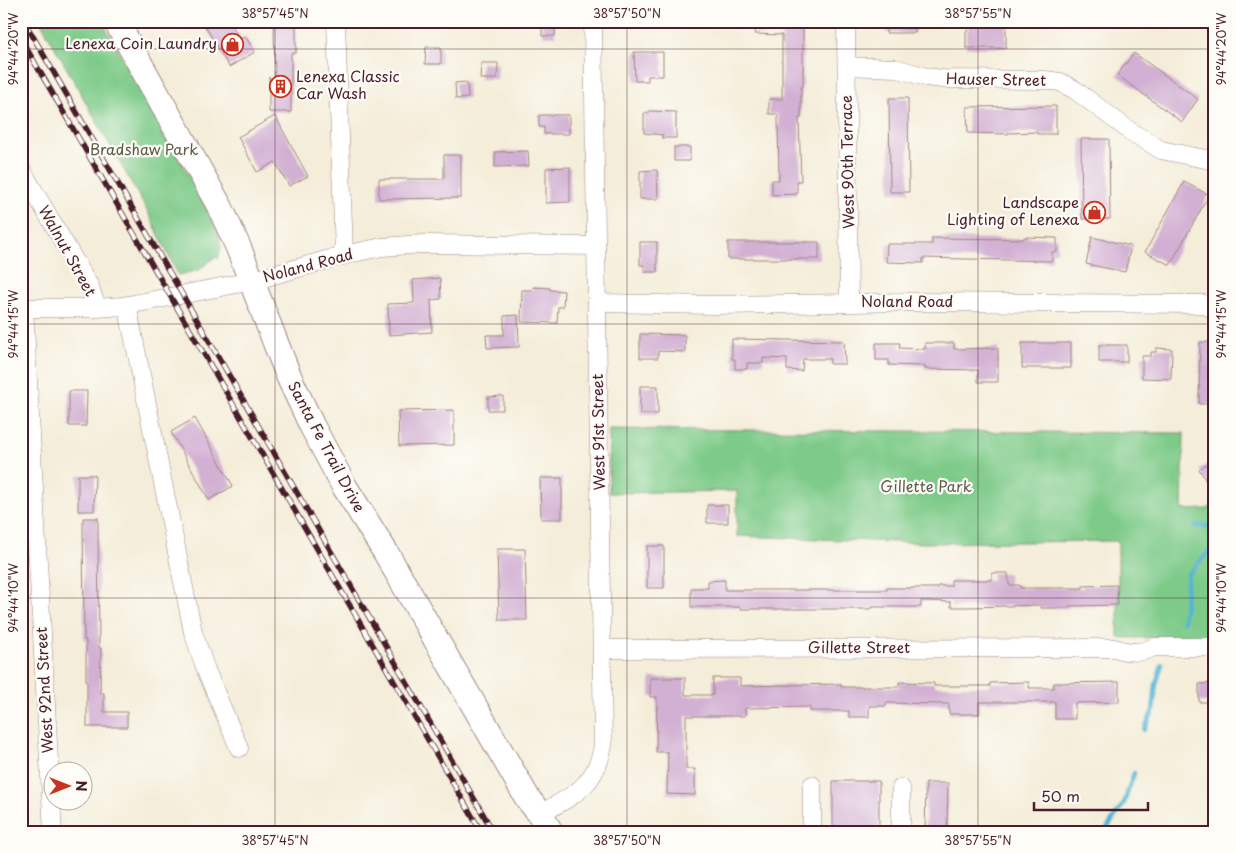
<svg xmlns="http://www.w3.org/2000/svg" width="1236" height="854" viewBox="0 0 1236 854" font-family="'Playpen Sans',sans-serif">
<rect width="100%" height="100%" fill="#fdfcf7"/>
<filter id="ink" filterUnits="userSpaceOnUse"><feTurbulence type="fractalNoise" baseFrequency=".02" numOctaves="2"/><feDisplacementMap in="SourceGraphic" scale="10" xChannelSelector="R" yChannelSelector="G"/><feConvolveMatrix kernelMatrix="1 2 1 2 8 2 1 2 1" color-interpolation-filters="sRGB"/></filter>
<filter id="wash" filterUnits="userSpaceOnUse"><feTurbulence type="fractalNoise" baseFrequency=".0096" numOctaves="4" result="noise"/><feDisplacementMap in="SourceGraphic" scale="20" xChannelSelector="R" yChannelSelector="G"/><feGaussianBlur stdDeviation="1.12" result="paint"/><feColorMatrix in="noise" values="0 0 0 0 0 0 0 0 0 0 0 0 0 0 0 0 0 1.4 0 .05"/><feComposite in="paint" operator="in"/></filter>
<g filter="url(#wash)">
<rect width="100%" height="100%" fill="#f4edd9"/>
<path fill="#7ecb89" stroke="#64755a" d="M40,21H102L198,192L218,232L221,248L218,259L215,257L199,270L178,275L150,216Z
M609,429L1184,433L1182,510L1207,509L1215,505V637L1118,638V541L926,543L737,536V491L609,493Z"/>
<g fill="none" stroke-linecap="round" stroke-linejoin="round">
<path stroke="#54b5d3" stroke-width="4.5" d="M1196,526H1215
M1183,622L1188,574L1215,545
M1144,730L1153,711L1156,684L1162,664
M1104,833L1124,803L1134,773"/>
</g>
<g id="blocks">
<path fill="#d2b0d3" d="M202,21H229L240,39L245,36L255,52L229,67Z
M274,21H296V53H291V112H269V77L275,87Z
M542,21H555V36H542Z
M756,21H803V87H801V118H799L801,181H797V194L772,195V180H779L778,118L777,114H769V99H782V35L755,34Z
M886,21H915V33H886Z
M968,21H1006V48H966V31H968Z
M426,47H441V64H425Z
M634,52H663V76H648V81H635Z
M1134,53L1198,99L1182,122L1117,75Z
M481,63H498L497,79H480Z
M467,82L468,98L456,99L455,83Z
M889,98H908L909,192H890Z
M1056,106V134H1037V132L1008,133V134L968,133L967,107Z
M649,111L676,112V138H662L663,135L644,133V113L649,114Z
M539,115H569V134H544V127H539Z
M275,116L308,176L289,186L275,162L257,172L238,137Z
M1081,139H1109L1110,219H1082Z
M674,147H690V161H674Z
M528,151L529,166L495,167V152Z
M444,155H461V198L379,199V179H444Z
M570,167V202L546,203V168Z
M657,170L658,199H640V171Z
M1184,182L1209,195L1170,265L1145,252Z
M1024,237L1057,238V252H1052V261L923,258V263L886,262L887,244H932V238L1024,239Z
M1092,237L1131,246L1125,272L1086,264Z
M640,242H657V272H644V265H640Z
M728,242H819V259H728Z
M440,278L441,299L431,300L432,332L389,335L388,304L414,303L413,280Z
M533,287L550,288V290L564,291L563,307H558L557,323L521,322L522,290H532Z
M518,315L519,347L487,348L486,335H504V316Z
M640,334L685,335V352L658,351V358H640Z
M732,339L844,341L845,364H830V359H803L802,371L787,370V359L763,358V363H747V369H735V359H732Z
M1200,342H1215V404H1199Z
M876,343H900L899,348L925,349V343H954V349L998,348V382H978V370L925,369V366L889,365V360H876Z
M1022,343H1071V368H1022Z
M1099,345H1127V362H1099Z
M1156,348L1172,349L1171,379L1142,378V356H1151V352H1156Z
M640,386H658V414H640Z
M69,391H87L86,426H69Z
M503,396V410H488V397Z
M454,410V445L399,446L398,411Z
M195,418L233,486L209,500L171,432Z
M1215,459V496L1199,469Z
M78,475H95L94,511H78Z
M540,478H562V519H541Z
M707,505H728V523H707Z
M83,518H98L99,648H101L100,693H104V712H127V727H87V682H86V640H84Z
M647,546H664V588H647Z
M497,549H525L527,620H499Z
M992,573H1008L1009,585H1020V588H1083V586L1117,585L1118,605L1069,606V608H1041V605L970,607H951V602L921,601V607H871V609H740V607H691V588H708V581L725,580V590H887V588H938V586H951V580H992Z
M650,678H685V695H713V678H740V686L841,684V687H899V682L934,683V686H990V683L1029,682V688H1054V683L1119,682V702L1075,703V719H1055V702H979V714H949V704L886,703V706H869V717H849V711H810V707L745,708V716H686V769H695V795L667,794L668,752H656L657,697H650Z
M1215,683V702H1199V684Z
M833,781H879V833H833Z
M926,783H948L947,833H925Z"/>
</g>
</g>
<g filter="url(#ink)">
<use href="#blocks" fill-opacity="0" stroke="#9f8682" stroke-width="1"/>
<g fill="none" stroke-linecap="round" stroke-linejoin="round">
<defs>
<path id="street" d="M336,21L344,255
M846,21L849,303
M847,66L895,68L926,77L943,79L1045,80L1060,82L1075,90L1130,131L1161,150L1215,161
M21,169L90,287L97,308
M597,303L716,305L910,302L1204,304L1215,311
M127,305L193,632L206,670L239,748
M21,308H97L123,306L252,281L344,255L382,247L423,244L596,246
M24,308L53,833
M603,649L1115,648C1129,653 1141,654 1154,647H1215
M812,785V833
M901,788V833
M540,814C574,795 595,787 603,746L593,21"/>
<path id="secondary" d="M116,21L220,207L239,249L289,377L312,426L343,484L386,553L528,799L540,814L551,833"/>
</defs>
<use href="#street" stroke="#9f8682" stroke-width="19"/>
<use href="#secondary" stroke="#9f8682" stroke-width="27"/>
<use href="#street" stroke="#fff" stroke-width="18"/>
<use href="#secondary" stroke="#fff" stroke-width="25"/>
<defs>
<path id="rail" d="M24,21L494,833
M21,39L482,833"/>
</defs>
<use href="#rail" stroke="#4a1f2b" stroke-width="5.5"/>
<use href="#rail" stroke="#fdfcf7" stroke-width="4" stroke-dasharray="11" stroke-linecap="butt"/>
</g>
</g>
<path fill="none" stroke="#4a1f2b" stroke-width="1" stroke-opacity="0.45" d="M275,21V833M627,21V833M978,21V833M21,49H1215M21,324H1215M21,598H1215"/>
<defs>
<symbol id="shop-ring" viewBox="-11 -11 22 22"><circle r="9.5" fill="#fdfcf7" stroke="#c8321e" stroke-width="1.5"/><path d="M-5-2.5h2.3a2.7 3.5 0 0 1 5.4 0H5L5.5 6h-11ZM-1.5-2.5h3a1.5 2.3 0 0 0-3 0Z" fill="#c8321e"/></symbol>
<symbol id="building-ring" viewBox="-11 -11 22 22"><circle r="9.5" fill="#fdfcf7" stroke="#c8321e" stroke-width="1.5"/><path d="M-4-6H4V6H1V3H-1V6H-4ZM-2.5-4.3h1.7v1.8h-1.7ZM.8-4.3h1.7v1.8H.8ZM-2.5-1h1.7V.8h-1.7ZM.8-1h1.7V.8H.8Z" fill="#c8321e"/></symbol>
</defs>
<g fill-rule="evenodd">
<use href="#shop-ring" x="220" y="32" width="25" height="25"/>
<use href="#building-ring" x="268" y="74" width="25" height="25"/>
<use href="#shop-ring" x="1082" y="200" width="25" height="25"/>
</g>
<g text-anchor="middle" stroke-width="4.5" stroke-linejoin="round" paint-order="stroke">
<g font-size="15" fill="#4a1f2b" stroke="#fdfcf7" text-anchor="end">
<text x="217" y="49">Lenexa Coin Laundry</text>
<text x="296" y="82" text-anchor="start">Lenexa Classic<tspan x="296" dy="17">Car Wash</tspan></text>
<text x="1079" y="208">Landscape<tspan x="1079" dy="17">Lighting of Lenexa</tspan></text>
</g>
<g font-size="15" fill="#4a1f2b" stroke="#fdfcf7">
<text transform="translate(996 80) rotate(1)" y="5">Hauser Street</text>
<text transform="translate(848 162) rotate(-91)" y="5">West 90th Terrace</text>
<text transform="translate(67 251) rotate(61)" y="5">Walnut Street</text>
<text transform="translate(308 266) rotate(-15)" y="5">Noland Road</text>
<text x="907" y="307">Noland Road</text>
<text transform="translate(599 432) rotate(-91)" y="5">West 91st Street</text>
<text transform="translate(326 447) rotate(62)" y="5">Santa Fe Trail Drive</text>
<text x="859" y="653">Gillette Street</text>
<text transform="translate(45 690) rotate(-93)" y="5">West 92nd Street</text>
</g>
<g font-size="15" fill="#5c5b4c" stroke="#fdfcf7">
<text x="144" y="155">Bradshaw Park</text>
<text x="926" y="492">Gillette Park</text>
</g>
</g>
<rect width="1236" height="854" fill="none" stroke="#fdfcf7" stroke-width="55"/>
<g transform="translate(68 786) rotate(90)"><circle r="24" fill="#fdfcf7" stroke="#b5a4a5"/>
<path d="M0-4L9 19L0 12L-9 19Z" fill="#c8321e"/>
<text y="-8" font-size="14" font-weight="bold" text-anchor="middle" fill="#4a1f2b">N</text>
</g>
<path d="M1034 802v8h114v-8" fill="none" stroke="#4a1f2b" stroke-width="2.5"/>
<text x="1041" y="802" font-size="15" fill="#4a1f2b" stroke="#fdfcf7" stroke-width="4" paint-order="stroke">50 m</text>
<rect x="28" y="28" width="1180" height="798" fill="none" stroke="#4a1f2b" stroke-width="2"/>
<g font-size="12" text-anchor="middle" fill="#4a1f2b">
<text x="275" y="18">38°57'45"N</text>
<text x="627" y="18">38°57'50"N</text>
<text x="978" y="18">38°57'55"N</text>
<text transform="translate(1222 49) rotate(-90)" y="4">94°44'20"W</text>
<text transform="translate(14 49) rotate(-90)" y="4">94°44'20"W</text>
<text transform="translate(1222 324) rotate(-90)" y="4">94°44'15"W</text>
<text transform="translate(14 324) rotate(-90)" y="4">94°44'15"W</text>
<text transform="translate(1222 598) rotate(-90)" y="4">94°44'10"W</text>
<text transform="translate(14 598) rotate(-90)" y="4">94°44'10"W</text>
<text x="275" y="845">38°57'45"N</text>
<text x="627" y="845">38°57'50"N</text>
<text x="978" y="845">38°57'55"N</text>
</g>
</svg>
